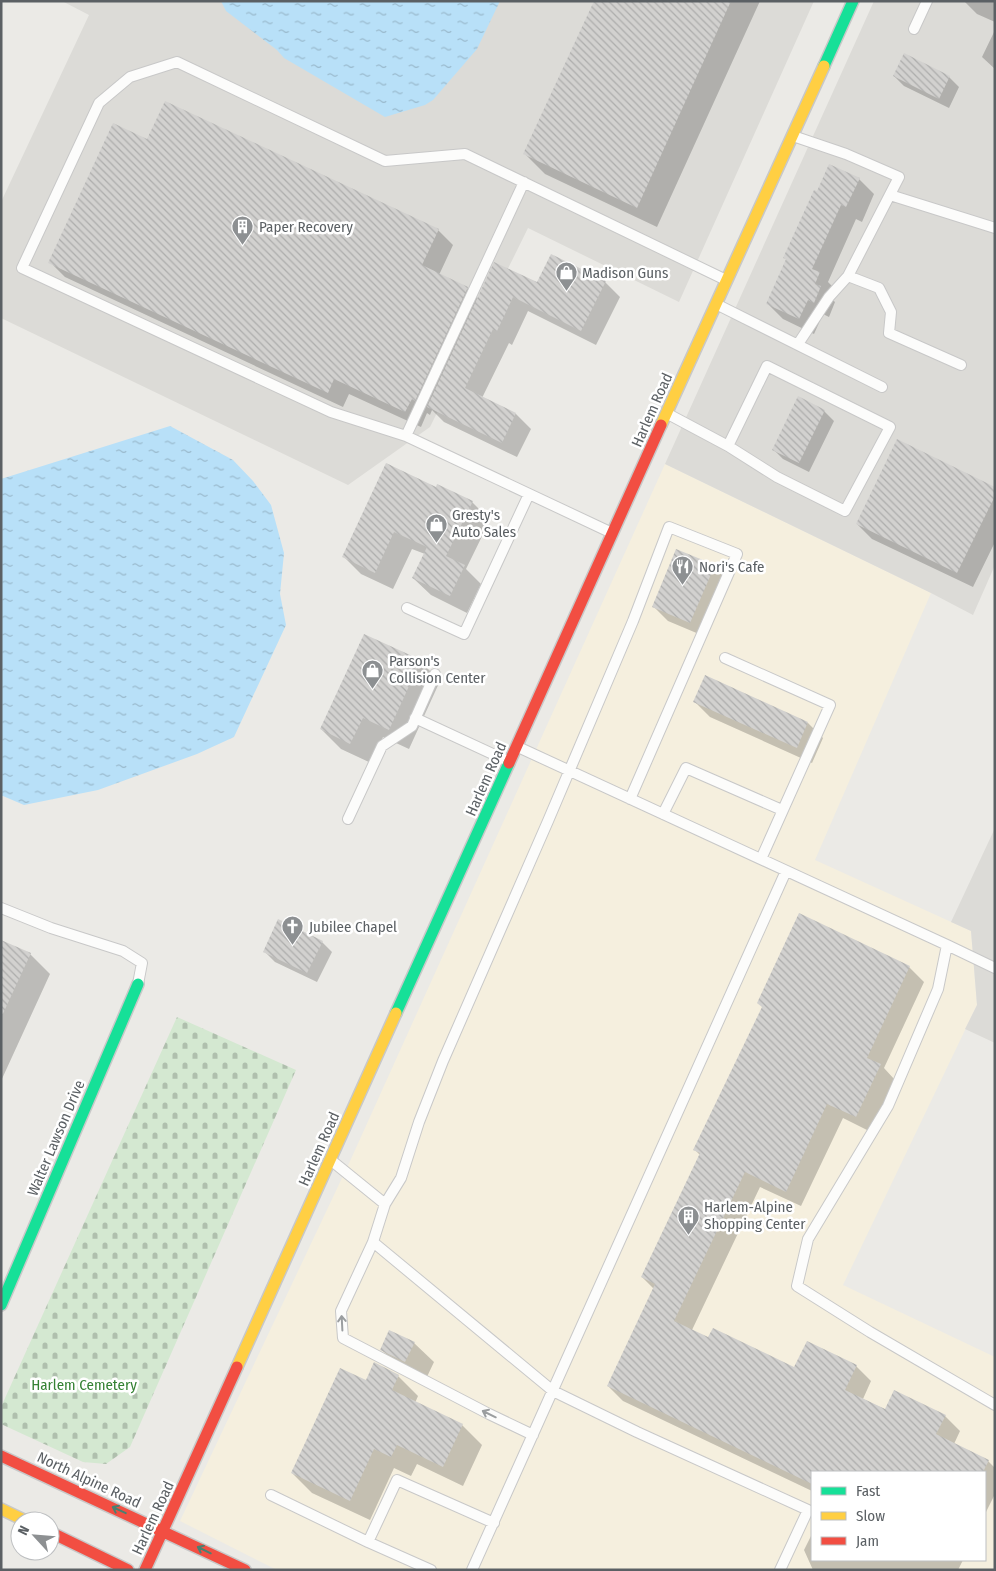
<svg xmlns="http://www.w3.org/2000/svg" width="996" height="1571" viewBox="0 0 996 1571" font-family="'Fira Sans Condensed',sans-serif">
<defs>
<pattern id="cemetery-stones" width="16" height="16" patternUnits="userSpaceOnUse" patternTransform="scale(1.25)"><rect width="16" height="16" fill="#d4e8d1"/><path d="M2 7V4a2 2 0 0 1 4 0v3zM10 15v-3a2 2 0 0 1 4 0v3z" fill="#afbfad"/></pattern>
<pattern id="water-ripples" width="26" height="14" patternUnits="userSpaceOnUse" patternTransform="scale(1.25)"><rect width="26" height="14" fill="#b8e0f8"/><path d="M2 4q2-2 4 0t4 0M15 11q2-2 4 0t4 0" fill="none" stroke="#99b9cc"/></pattern>
<pattern id="building-back-hatch" width="6" height="6" patternUnits="userSpaceOnUse" patternTransform="scale(1.25)"><rect width="6" height="6" fill="#d2d1cf"/><path d="M-1 5l2 2M0 0l6 6M5-1l2 2" fill="none" stroke="#adadac"/></pattern>
</defs>
<rect width="100%" height="100%" fill="#ebeae6"/>
<path fill="#f5efde" fill-rule="evenodd" d="M665,464L931,593L815,860L971,931L977,1005L843,1285L995,1357V1570H277L180,1521L351,1159ZM812,1472H985V1560H812Z"/>
<path fill="#dcdbd7" d="M62,1H814L679,302L528,228L430,427L348,485L1,318V202L89,15Z
M874,1H995V565L973,615L931,593L665,464Z
M995,828V1043L965,1029L977,1005L971,931L951,922Z"/>
<path fill="url(#cemetery-stones)" d="M177,1017L296,1070L130,1447L106,1464L83,1462L1,1424V1407Z"/>
<path fill="url(#water-ripples)" d="M221,1H500L477,49L433,100L425,105L385,117L284,58L277,50L226,11Z
M170,426L233,460L253,481L271,505L284,553L280,594L286,625L234,737L197,754L98,790L24,805L3,796H1V479Z"/>
<path fill="#0003" d="M596,1H760L657,227L545,174L525,154Z
M964,1H995V22L977,14Z
M995,30V69L982,57Z
M894,76L949,77L959,87L949,108L904,86Z
M148,141L438,230L453,245L439,275L467,288L478,299L537,284L605,282L620,297L596,345L528,311L512,345L509,343L482,398L516,414L531,429L517,457L444,422L432,410L430,415L427,413L421,427L349,394L343,407L65,277L50,262Z
M859,179L874,194L862,222L856,219L828,282L834,288L830,298L835,302L829,317L823,314L814,334L783,319L768,304L818,193Z
M824,411L834,421L809,472L783,459L773,449Z
M437,488L472,502L490,520L466,569L481,584L467,613L431,595L413,578L425,554L412,549L393,589L361,574L343,556Z
M995,488V542L973,587L872,539L857,524Z
M714,566L729,581L706,637L668,621L653,606Z
M420,661L440,681L409,749L383,737L371,763L341,749L321,729Z
M695,702L808,723L823,738L812,763L710,717Z
M1,941L30,954L50,974L1,1081Z
M322,942L332,952L317,982L275,962L265,952Z
M909,967L924,982L884,1068L895,1080L871,1132L843,1118L801,1206L760,1187L692,1330L709,1339L795,1369L856,1366L871,1381L863,1399L886,1410L945,1416L960,1431L954,1444L988,1461L995,1468V1494L985,1514V1472H812V1491L623,1401L608,1386L654,1289L642,1277L701,1156L695,1150Z
M414,1343L434,1362L425,1381L401,1369L381,1349Z
M398,1376L418,1396L415,1403L462,1425L482,1445L463,1486L417,1464L411,1476L394,1468L370,1520L312,1493L292,1473L366,1382Z
M812,1534V1560H963L958,1570H813L804,1550Z"/>
<path fill="url(#building-back-hatch)" d="M594,1H731L637,208L523,154Z
M904,53L950,76L939,99L893,76Z
M165,101L439,229L422,265L468,287L415,401L412,399L405,412L334,379L328,393L48,263L113,123L147,139Z
M829,164L860,178L846,207L841,205L812,269L820,272L815,284L821,286L814,303L808,300L799,319L766,304L786,259L783,258L814,190L817,191Z
M551,254L606,281L581,331L513,297L497,331L493,329L465,388L516,413L502,443L427,407L494,262L537,282Z
M798,396L825,410L799,463L772,450Z
M897,439L995,487V496L957,573L856,524Z
M386,463L436,487L437,484L473,501L446,556L465,565L450,596L412,578L427,547L394,532L375,573L342,557Z
M676,549L715,565L690,623L652,607Z
M364,634L421,660L389,730L363,718L350,744L320,729Z
M705,675L808,722L797,748L693,702Z
M799,913L910,966L867,1058L881,1064L856,1117L827,1104L786,1192L745,1172L674,1321L708,1337L713,1328L794,1367L807,1341L857,1365L845,1390L885,1409L894,1390L946,1415L936,1434L989,1460L983,1472H812V1484L607,1386L655,1284L641,1277L700,1153L693,1150L762,1007L757,1003Z
M278,919L323,941L307,973L263,952Z
M1,940L31,953L1,1018Z
M389,1330L415,1342L405,1362L380,1350Z
M374,1362L399,1375L392,1390L463,1424L443,1467L397,1445L391,1457L374,1449L350,1501L291,1473L340,1368L366,1380Z"/>
<g fill="none" stroke-linecap="round" stroke-linejoin="round">
<defs>
<path id="lane" d="M914,29L927,1
M793,136L846,154L899,177L848,276L829,297L798,344
M890,195L995,228
M848,276L879,288L891,312L889,333L961,365
M718,305L882,387
M668,414L728,446L767,366L890,427L845,511L777,477L728,446
M406,436L524,182
M612,533L406,436L331,412L22,268L99,103L130,77L177,62L385,161L465,154L726,280
M407,608L464,634L529,494
M725,658L830,705L761,859
M415,718L510,762
M518,747L947,945L938,989L888,1106L808,1239L797,1286L870,1332L995,1405
M630,799L737,554L669,527L633,621L548,821L443,1061L419,1122L401,1178L385,1204L373,1242L553,1391L637,1432L808,1510L780,1570
M663,814L686,768L782,810
M348,819L382,746L412,726L435,674
M1,908L51,928L123,951L142,963L138,984
M947,945L995,968
M332,1161L385,1204
M373,1242L341,1311L343,1338L489,1414L533,1435
M271,1495L368,1542
M431,1570L368,1542L397,1480L494,1523
M472,1570L786,871"/>
<path id="fast" d="M824,66L853,1
M396,1013L509,763
M1,1305L138,984"/>
<path id="slow" d="M661,425L824,66
M237,1367L396,1013
M1,1509L26,1521"/>
<path id="jam" d="M509,763L661,425
M1,1456L245,1570
M50,1532L128,1570
M145,1570L237,1367"/>
</defs>
<use href="#lane" stroke="#c8c8c8" stroke-width="12"/>
<use href="#fast" stroke="#c8c8c8" stroke-width="14"/>
<use href="#slow" stroke="#c8c8c8" stroke-width="14"/>
<use href="#jam" stroke="#c8c8c8" stroke-width="14"/>
<use href="#lane" stroke="#fcfcfb" stroke-width="10"/>
<use href="#fast" stroke="#16e098" stroke-width="11"/>
<use href="#slow" stroke="#ffcf43" stroke-width="11"/>
<use href="#jam" stroke="#f24e42" stroke-width="11"/>
</g>
<defs><path id="oneway-shaft" d="M-6 0H5M1.5-3L5.5 0L1.5 3" fill="none" stroke-width="1.6" stroke-linecap="round" stroke-linejoin="round" transform="scale(1.25)"/></defs>
<g stroke="#9b9ea0">
<use href="#oneway-shaft" transform="translate(342 1323) rotate(-93)"/>
<use href="#oneway-shaft" transform="translate(489 1414) rotate(-154)"/>
</g>
<g stroke="#4a8071">
<use href="#oneway-shaft" transform="translate(119 1510) rotate(-155)"/>
<use href="#oneway-shaft" transform="translate(204 1550) rotate(-154)"/>
</g>
<defs>
<symbol id="building-pin" viewBox="-11 -11 22 30"><path d="M0 17L-7.5 6A9.5 9.5 0 1 1 7.5 6Z" fill="#8d9092" stroke="#fff"/><path d="M-4-6H4V6H1V3H-1V6H-4ZM-2.5-4.3h1.7v1.8h-1.7ZM.8-4.3h1.7v1.8H.8ZM-2.5-1h1.7V.8h-1.7ZM.8-1h1.7V.8H.8Z" fill="#fff"/></symbol>
<symbol id="shop-pin" viewBox="-11 -11 22 30"><path d="M0 17L-7.5 6A9.5 9.5 0 1 1 7.5 6Z" fill="#8d9092" stroke="#fff"/><path d="M-5-2.5h2.3a2.7 3.5 0 0 1 5.4 0H5L5.5 6h-11ZM-1.5-2.5h3a1.5 2.3 0 0 0-3 0Z" fill="#fff"/></symbol>
<symbol id="restaurant-pin" viewBox="-11 -11 22 30"><path d="M0 17L-7.5 6A9.5 9.5 0 1 1 7.5 6Z" fill="#8d9092" stroke="#fff"/><path d="M-5-6h1v4h1v-4h1v4h1v-4h1v5L-1.5 .5V6h-2V.5L-5-1ZM5-6V6H3V1.5H1.5Q1.5-4 5-6Z" fill="#fff"/></symbol>
<symbol id="church-pin" viewBox="-11 -11 22 30"><path d="M0 17L-7.5 6A9.5 9.5 0 1 1 7.5 6Z" fill="#8d9092" stroke="#fff"/><path d="M-1.2-6h2.4v3.5h3.3v2.4h-3.3V6h-2.4V-.1h-3.3v-2.4h3.3Z" fill="#fff"/></symbol>
</defs>
<g fill-rule="evenodd">
<use href="#building-pin" x="230" y="214" width="25" height="34"/>
<use href="#shop-pin" x="554" y="260" width="25" height="34"/>
<use href="#shop-pin" x="424" y="512" width="25" height="34"/>
<use href="#restaurant-pin" x="670" y="554" width="25" height="34"/>
<use href="#shop-pin" x="360" y="658" width="25" height="34"/>
<use href="#church-pin" x="280" y="914" width="25" height="34"/>
<use href="#building-pin" x="676" y="1204" width="25" height="34"/>
</g>
<g text-anchor="middle" stroke-width="5" stroke-linejoin="round" paint-order="stroke">
<g font-size="15" fill="#5b6064" stroke="#fff" text-anchor="start">
<text x="259" y="232">Paper Recovery</text>
<text x="582" y="278">Madison Guns</text>
<text x="452" y="520">Gresty's<tspan x="452" dy="17">Auto Sales</tspan></text>
<text x="699" y="572">Nori's Cafe</text>
<text x="389" y="666">Parson's<tspan x="389" dy="17">Collision Center</tspan></text>
<text x="309" y="932">Jubilee Chapel</text>
<text x="704" y="1212">Harlem-Alpine<tspan x="704" dy="17">Shopping Center</tspan></text>
</g>
<g font-size="15" fill="#5b6064" stroke="#fff">
<text transform="translate(652 410) rotate(-66)" y="5">Harlem Road</text>
<text transform="translate(486 779) rotate(-66)" y="5">Harlem Road</text>
<text transform="translate(56 1138) rotate(-67)" y="5">Walter Lawson Drive</text>
<text transform="translate(319 1149) rotate(-66)" y="5">Harlem Road</text>
<text transform="translate(89 1480) rotate(25)" y="5">North Alpine Road</text>
<text transform="translate(153 1518) rotate(-65)" y="5">Harlem Road</text>
</g>
<g font-size="15" fill="#358234" stroke="#fff">
<text x="84" y="1390">Harlem Cemetery</text>
</g>
</g>
<rect width="996" height="1571" fill="none" stroke="#5b6064" stroke-width="5"/>
<rect x="811" y="1471" width="175" height="90" fill="#ffffff" stroke="#bdbfc1"/>
<rect x="821" y="1487" width="25" height="8" fill="#16e098" stroke="#bdbfc1"/>
<text x="856" y="1496" font-size="15" fill="#5b6064">Fast</text>
<rect x="821" y="1512" width="25" height="8" fill="#ffcf43" stroke="#bdbfc1"/>
<text x="856" y="1521" font-size="15" fill="#5b6064">Slow</text>
<rect x="821" y="1537" width="25" height="8" fill="#f24e42" stroke="#bdbfc1"/>
<text x="856" y="1546" font-size="15" fill="#5b6064">Jam</text>
<g transform="translate(35 1536) rotate(296)"><circle r="24" fill="#ffffff" stroke="#bdbfc1"/>
<path d="M0-4L9 19L0 12L-9 19Z" fill="#8d9092"/>
<text y="-8" font-size="14" font-weight="bold" text-anchor="middle" fill="#5b6064">N</text>
</g>
</svg>
